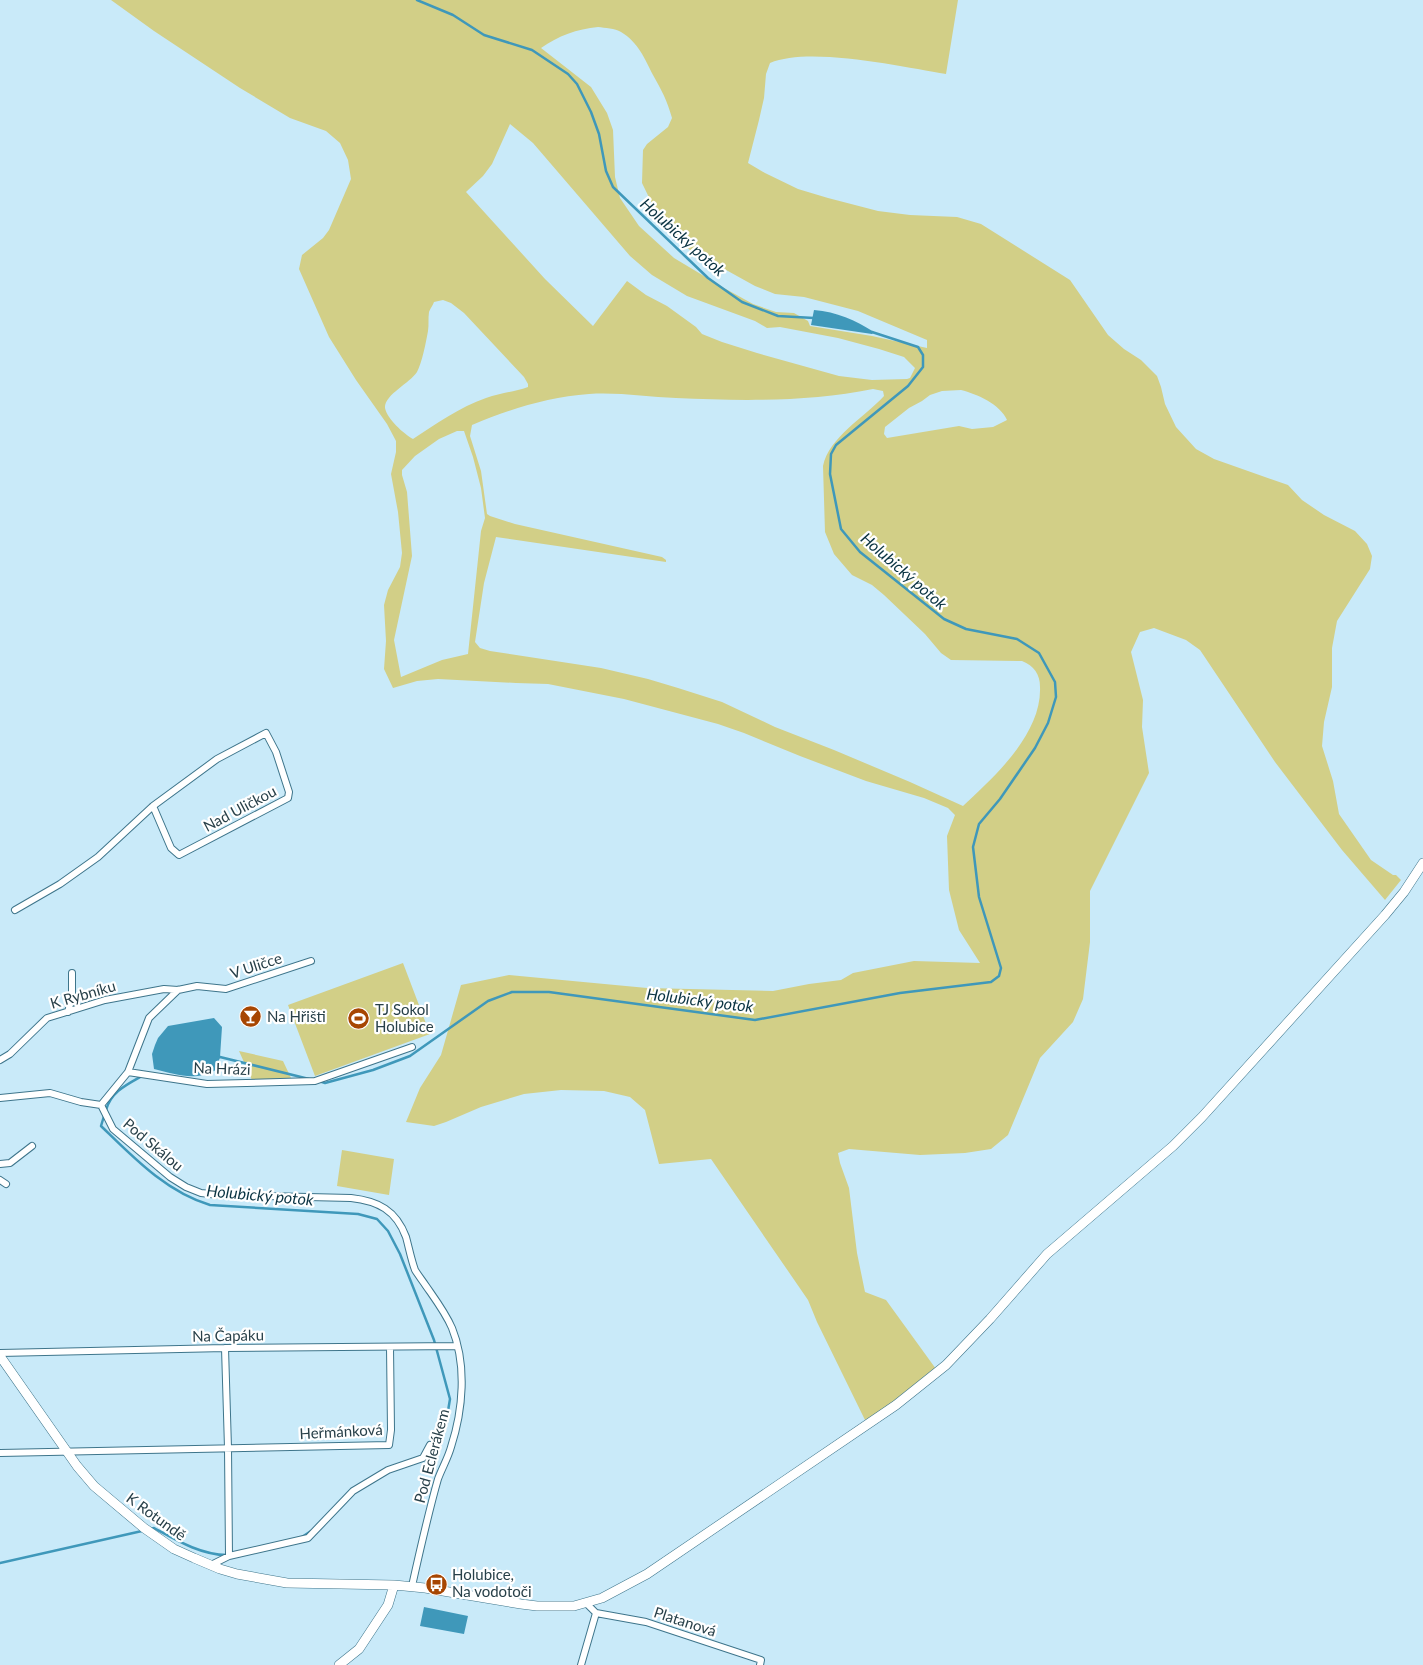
<svg xmlns="http://www.w3.org/2000/svg" width="1423" height="1665" viewBox="0 0 1423 1665" font-family="Lato,sans-serif">
<rect width="100%" height="100%" fill="#c9eaf9"/>
<path fill="#d2cf87" fill-rule="evenodd" d="M111,0H958L946,74C902,67 810,46 770,63L766,74L764,98L759,120L748,163L765,173L798,189L828,198L878,211L910,215L957,217L981,224L1070,280L1108,335L1124,349L1141,360L1157,376L1161,387L1165,404L1176,427L1196,449L1214,459L1288,485L1302,500L1324,515L1355,531L1367,544L1372,556L1370,569L1337,621L1332,648V687L1324,722L1322,746L1333,781L1339,814L1371,860L1393,875H1396L1401,880L1385,900L1342,850L1275,762L1200,650L1186,640L1154,628L1140,632L1131,652L1143,700L1142,727L1149,773L1090,891V942L1083,999L1073,1022L1040,1058L1008,1135L991,1149L965,1153L920,1155L849,1149L838,1153L840,1163L849,1188L857,1253L865,1292L886,1300L936,1369L889,1406L865,1420L817,1322L808,1300L711,1159L659,1164L645,1110L630,1097L604,1091L561,1090L524,1094L481,1107L446,1122L434,1126L406,1122L420,1088L441,1055L461,985L509,975L647,988L773,991L809,984L841,980L853,973L914,961L980,963L959,930L949,890L947,836L955,815L948,808L924,798L866,781L800,756L744,733L718,724L624,699L548,684L516,683L438,679L417,681L393,688L384,669L386,641L384,605L388,590L400,567L402,553L398,512L391,474L396,452V441L387,424L356,380L329,337L299,269L302,255L323,238L329,230L351,179L348,160L340,143L326,131L290,118L240,88L154,31ZM598,27C605,28 615,28 621,32C638,42 645,59 653,75C662,91 667,100 672,118L668,127L647,144L643,150L642,183L658,216L668,231L679,241L690,250L755,286L775,294L804,297L858,311L927,340V348L872,336L810,326L808,321L794,313L776,312L753,304L724,288L674,258L639,226L620,198L615,177L613,130L607,113L591,87L541,48C558,36 577,29 598,27ZM510,124L533,143L630,256L652,275L687,296L755,321L767,328L780,327L838,338L879,349L904,357L915,368L910,378L907,379L872,380L839,376L757,353L722,342L702,334L696,327L667,306L646,295L627,281L593,326L545,279L466,192L483,176L492,164ZM443,300L451,303L464,313L524,377L528,384V387C514,392 500,393 486,398C460,407 436,424 413,439C404,434 387,419 385,408C384,395 410,383 417,372C422,363 426,342 428,331C429,325 428,318 429,312C430,309 433,305 434,302ZM873,389L883,391L884,396C865,417 829,437 823,466L825,532L834,554L852,575L872,585L884,595L925,634L941,653L951,660L1022,661C1034,666 1040,674 1040,687C1042,734 994,777 963,806L910,782L834,750L775,727L722,702L678,688L648,679L601,668L490,651L480,648L475,642L484,583L496,537L666,562V560L662,557L515,524L490,516L487,514L481,471L470,436L472,425C510,409 548,397 589,394C618,392 648,397 676,398C742,401 809,402 873,389ZM961,390C977,394 1000,404 1007,420L993,427L972,429L959,426L887,438L884,434L885,427L909,408L922,401L930,395L942,391ZM457,431H464L473,457L481,488L485,518L481,531L468,654L442,660L401,677L394,640L412,556L407,492L402,475V470L415,456L439,439Z
M403,963L430,1034L315,1076L288,1005Z
M239,1051L283,1061L291,1078L252,1080Z
M342,1150L394,1159L389,1195L337,1186Z"/>
<path fill="#3f98ba" d="M814,310C837,312 855,320 874,332L872,334L811,325Z
M214,1018L222,1027L220,1057L216,1070C194,1082 176,1074 154,1069L152,1054L155,1045L158,1038L168,1026Z
M424,1607L468,1616L464,1634L420,1626Z"/>
<g fill="none" stroke-linecap="round" stroke-linejoin="round">
<path stroke="#3f98ba" stroke-width="2.5" d="M417,0L453,15L484,35L532,50L568,74L577,84L591,112L599,134L606,171L613,187L686,257L708,278L742,302L778,316L814,318
M217,1058L220,1057L309,1079
M319,1081L325,1083L373,1070L410,1056L488,1001L512,992H549L755,1020L900,993L991,982L999,976L1001,968L979,897L973,847L979,824L1000,799L1035,748L1048,723L1056,697L1055,682L1039,653L1017,639L966,629L944,619L860,552L841,529L830,474L831,454L836,445L908,386L923,367V355L918,347L872,332
M106,1110C111,1092 126,1085 142,1076
M104,1116L101,1126C133,1157 166,1192 210,1205L358,1214L377,1219L388,1231L400,1254L434,1340L450,1399L446,1423L437,1446L429,1452
M150,1529L154,1528C176,1540 201,1555 227,1555
M302,1537L311,1531
M0,1563L142,1531"/>
<defs>
<path id="street" d="M15,910L60,884L98,857L153,806L217,759L266,733L276,752L289,792L288,798L179,855L171,848L153,806
M68,1012L72,997V973
M0,1060L10,1054L47,1018L105,1000L164,989L178,990L197,986L226,989L311,961
M128,1072L207,1084L315,1081L412,1047
M0,1098L50,1093L81,1102L101,1105
M101,1105L113,1129L170,1177L186,1187L201,1193L219,1195L351,1198C378,1201 396,1210 406,1237C409,1248 411,1259 415,1270C418,1275 422,1280 426,1286C435,1299 445,1312 452,1328C467,1365 463,1410 451,1447C448,1458 442,1468 438,1479C428,1514 420,1550 412,1586
M101,1105L128,1072L149,1018L178,990
M0,1164L10,1163L32,1146
M0,1180L6,1184
M225,1348L228,1448L229,1556
M0,1353L225,1348L457,1346
M0,1453L389,1445L391,1430L390,1347
M211,1565L229,1556L308,1538L353,1491L388,1470L423,1458L430,1445
M596,1613L646,1622L761,1660L760,1665
M581,1665L596,1613L586,1603"/>
<path id="secondary" d="M0,1356L77,1466L94,1486L144,1528L174,1549L194,1558L220,1569L237,1574L287,1583L394,1585L425,1588L521,1604L537,1606H574L602,1598L647,1574L896,1405L946,1365L990,1319L1047,1254L1173,1146L1202,1117L1385,915L1404,892L1423,863
M339,1665L359,1649L388,1605L394,1585"/>
</defs>
<use href="#street" stroke="#3e758b" stroke-width="8"/>
<use href="#secondary" stroke="#3e758b" stroke-width="10"/>
<use href="#street" stroke="#fff" stroke-width="6"/>
<use href="#secondary" stroke="#fff" stroke-width="9"/>
</g>
<defs>
<symbol id="bar-disc" viewBox="-11 -11 22 22"><circle r="9.5" fill="#a74602" stroke="#fff"/><path d="M-6-5H6L.8 .8V4.5H3.5V6h-7V4.5H-.8V.8Z" fill="#fff"/></symbol>
<symbol id="stadium-disc" viewBox="-11 -11 22 22"><circle r="9.5" fill="#a74602" stroke="#fff"/><path d="M0-5a6.5 5 0 1 0 0 10a6.5 5 0 1 0 0-10ZM-3.5-1.8h7v3.6h-7Z" fill="#fff"/></symbol>
<symbol id="bus-disc" viewBox="-11 -11 22 22"><circle r="9.5" fill="#a74602" stroke="#fff"/><path d="M-5-6H5V4H4V6H2V4H-2V6H-4V4H-5ZM-3.5-4V0h7V-4ZM-3.5 1.2v1.5H-2V1.2ZM2 1.2v1.5H3.5V1.2Z" fill="#fff"/></symbol>
</defs>
<g fill-rule="evenodd">
<use href="#bar-disc" x="238" y="1004" width="25" height="25"/>
<use href="#stadium-disc" x="346" y="1006" width="25" height="25"/>
<use href="#bus-disc" x="424" y="1572" width="25" height="25"/>
</g>
<g text-anchor="middle" stroke-width="4.5" stroke-linejoin="round" paint-order="stroke">
<g font-size="15" fill="#284049" stroke="#fff">
<text transform="translate(240 809) rotate(-28)" y="5">Nad Uličkou</text>
<text transform="translate(256 966) rotate(-18)" y="5">V Uličce</text>
<text transform="translate(83 995) rotate(-16)" y="5">K Rybníku</text>
<text transform="translate(222 1069) rotate(2)" y="5">Na Hrázi</text>
<text transform="translate(153 1145) rotate(40)" y="5">Pod Skálou</text>
<text transform="translate(228 1336) rotate(-1)" y="5">Na Čapáku</text>
<text transform="translate(341 1432) rotate(-3)" y="5">Heřmánková</text>
<text transform="translate(432 1456) rotate(-75)" y="5">Pod Eclerákem</text>
<text transform="translate(156 1517) rotate(36)" y="5">K Rotundě</text>
<text transform="translate(685 1622) rotate(18)" y="5">Platanová</text>
</g>
<g font-size="15" fill="#284049" stroke="#fff" text-anchor="start">
<text x="375" y="1015">TJ Sokol<tspan x="375" dy="17">Holubice</tspan></text>
<text x="267" y="1022">Na Hřišti</text>
<text x="452" y="1580">Holubice,<tspan x="452" dy="17">Na vodotoči</tspan></text>
</g>
<g font-size="16" font-style="italic" fill="#0a3342" stroke="#fff">
<text transform="translate(683 237) rotate(42)" y="6">Holubický potok</text>
<text transform="translate(904 571) rotate(41)" y="6">Holubický potok</text>
<text transform="translate(700 1000) rotate(7)" y="6">Holubický potok</text>
<text transform="translate(260 1195) rotate(5)" y="6">Holubický potok</text>
</g>
</g>
</svg>
